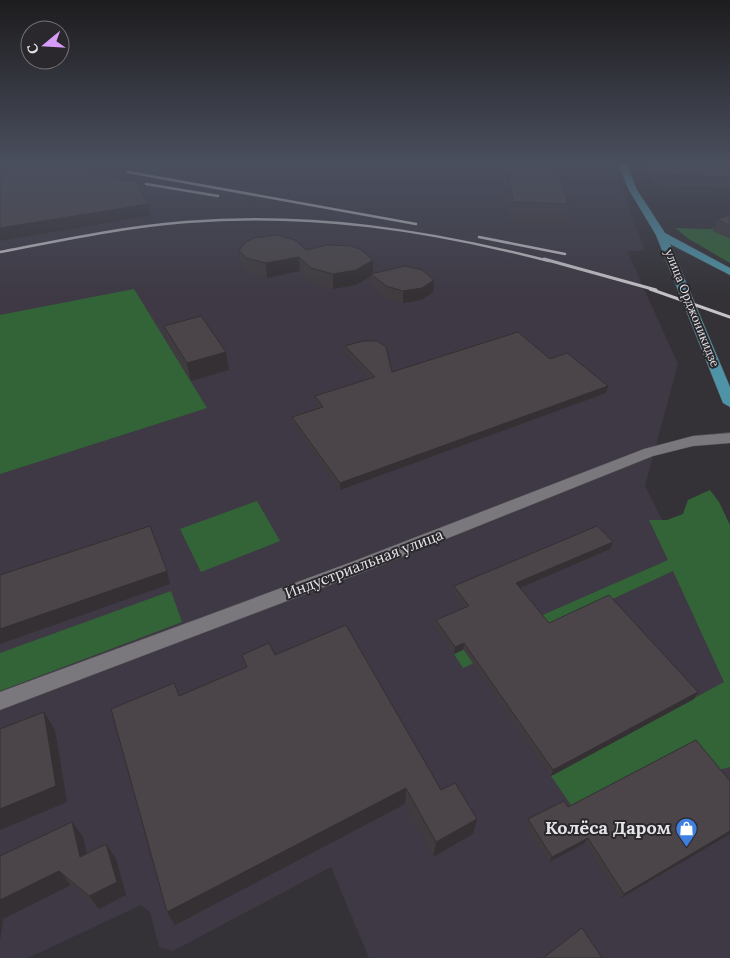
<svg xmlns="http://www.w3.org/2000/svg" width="730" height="958" viewBox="0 0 730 958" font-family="Lora,serif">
<rect width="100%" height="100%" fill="#343237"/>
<path fill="#3e3944" d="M0,163H613L645,251H627L678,364L645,486L730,655V958H369L331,867L173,951L159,947L150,912L141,905L28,958H0Z"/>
<path fill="#336438" d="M730,227V263L689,239L675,228L707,229Z
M134,289L207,408L0,474V315Z
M710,490L719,502L730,525V767L573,808L551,776L724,682L673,571L463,668L454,654L668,560L649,520H667L683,514L688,500Z
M257,501L280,541L201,572L180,529Z
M171,591L182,622L0,691V653Z"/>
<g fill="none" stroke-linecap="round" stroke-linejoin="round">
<defs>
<path id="minor" d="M730,433V443L693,446L653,456L361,573L0,710V692L349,563L644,449L693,436Z"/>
<path id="major" d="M618,163H626L637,190L665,233L730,268V275L670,244L730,387V407L723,403L656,235L629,190Z"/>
</defs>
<use href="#minor" stroke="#504e52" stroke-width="1"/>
<use href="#major" stroke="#504e52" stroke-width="1"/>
<use href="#minor" fill="#7a777d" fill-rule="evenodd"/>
<use href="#major" fill="#4e94a6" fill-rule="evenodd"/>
<path stroke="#c6c4c8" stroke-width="2.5" d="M128,172L416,224
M146,184L218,196
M479,237L565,254
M0,252C62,240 123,227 186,222C311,212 428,230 549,261"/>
<path stroke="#c6c4c8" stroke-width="3" d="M544,259L656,290
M650,289L730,317"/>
</g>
<path fill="#403b3f" d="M501,163H557L568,204L564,224L510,222Z
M645,163H730V187L657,185Z
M730,215V239L713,231L717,219Z
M239,250L373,260V273L434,280L433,292L421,300L403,303L385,299L371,285V276L356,285L333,289L312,283L300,271L267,278L248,272L241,265Z
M164,326L226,352L229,370L191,381L168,344Z
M345,346L392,372L550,359L606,393L340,490L293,423L292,417L319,408L315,403V396L370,379L345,353Z
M610,549L520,588L549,623L698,692L694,699L551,776L463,649L454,654L436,627V620L465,608L453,592L454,586Z
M242,655H275L477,819L473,834L433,857L405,804L175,925L167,912L179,696L244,668Z
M730,781V834L621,898L585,843L549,862L526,825L528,819L568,807Z
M83,837L87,854L106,844L116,859L126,895L99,909L71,885L3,919L0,856Z"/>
<path fill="#343033" d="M148,204L150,216L0,241V228Z
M299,257L300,271L267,278L266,263Z
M373,260V275L371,274V276L356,285L333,289V274Z
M434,280L433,292L421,300L403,303V291Z
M226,352L229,370L191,381L187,363Z
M608,386L606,393L340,490V483Z
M613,542L610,549L515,590L516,583Z
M167,571L170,584L0,644V629Z
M464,643L463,649L454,654L455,647Z
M698,692L694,699L551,776L553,770Z
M44,712L55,730L67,802L0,830V809Z
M406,788L405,804L175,925L167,912Z
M477,819L473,834L433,857L436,842Z
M72,822L83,837L91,871L80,857Z
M730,831V834L621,898L624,894Z
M588,838L585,843L549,862L552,857Z
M106,844L116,859L126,895L99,909L89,896Z
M59,871L71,885L3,919L0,941V900Z"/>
<path fill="#4b4549" stroke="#343033" d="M0,163H22L23,165L41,163H79L90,165L93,173L109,170L111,178L120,176L122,181L135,179L148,204L0,228Z
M507,163H557L568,204L513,202Z
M653,163H730V177L660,175Z
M730,215V226L717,219Z
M276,235L295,240L306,250L327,245L350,246L360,249L373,260L356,270L333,274L311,268L299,257L266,263L246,258L239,250L246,242L254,238Z
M405,266L422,270L434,280L422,288L403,291L386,286L371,274Z
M201,316L226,352L187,363L164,326Z
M518,332L550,359L567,353L608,386L340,483L292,417L323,407L315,396L375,377L345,346L363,341H377L386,347L392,372Z
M150,526L167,571L0,629V575Z
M597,526L613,542L516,583L549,623L609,595L698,692L553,770L464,643L455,647L436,620L469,606L454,586Z
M346,625L441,790L455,783L477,819L436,842L406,788L167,912L111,709L174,683L179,696L247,667L242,655L269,643L275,655Z
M44,712L56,786L0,809V729Z
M696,740L730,781V831L624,894L588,838L552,857L528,819L564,801L568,807Z
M72,822L80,857L106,844L117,882L89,896L59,871L0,900V856Z
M582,928L602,958H543Z"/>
<linearGradient id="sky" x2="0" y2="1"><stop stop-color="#1d1c1e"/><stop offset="0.55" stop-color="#4a4f5e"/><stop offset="1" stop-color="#4a4f5e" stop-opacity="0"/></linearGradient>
<rect width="730" height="297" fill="url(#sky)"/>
<defs>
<symbol id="shop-pin" viewBox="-11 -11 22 30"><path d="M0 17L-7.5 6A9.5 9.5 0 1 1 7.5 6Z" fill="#3f7fe0" stroke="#2a282d"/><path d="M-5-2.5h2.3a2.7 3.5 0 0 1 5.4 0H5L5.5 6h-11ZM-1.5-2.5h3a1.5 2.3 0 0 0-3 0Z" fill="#fff"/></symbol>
</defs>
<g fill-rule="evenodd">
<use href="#shop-pin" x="674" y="816" width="25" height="34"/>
</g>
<g text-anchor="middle" stroke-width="4" stroke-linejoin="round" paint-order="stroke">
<g font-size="12" fill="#e5e4e7" stroke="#2a282d">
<text transform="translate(692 308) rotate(68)" y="4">улица Орджоникидзе</text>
</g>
<g font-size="15" fill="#e5e4e7" stroke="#2a282d">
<text transform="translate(364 564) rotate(-21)" y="5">Индустриальная улица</text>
</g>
<g font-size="18" font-weight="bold" fill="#e5e4e7" stroke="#2a282d" text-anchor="end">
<text x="671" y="834">Колёса Даром</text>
</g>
</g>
<g transform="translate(45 45) rotate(252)"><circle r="24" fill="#2a282d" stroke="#757377"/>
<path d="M0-4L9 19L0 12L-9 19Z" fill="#d79bf9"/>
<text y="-8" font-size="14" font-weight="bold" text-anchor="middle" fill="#e5e4e7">С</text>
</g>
</svg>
